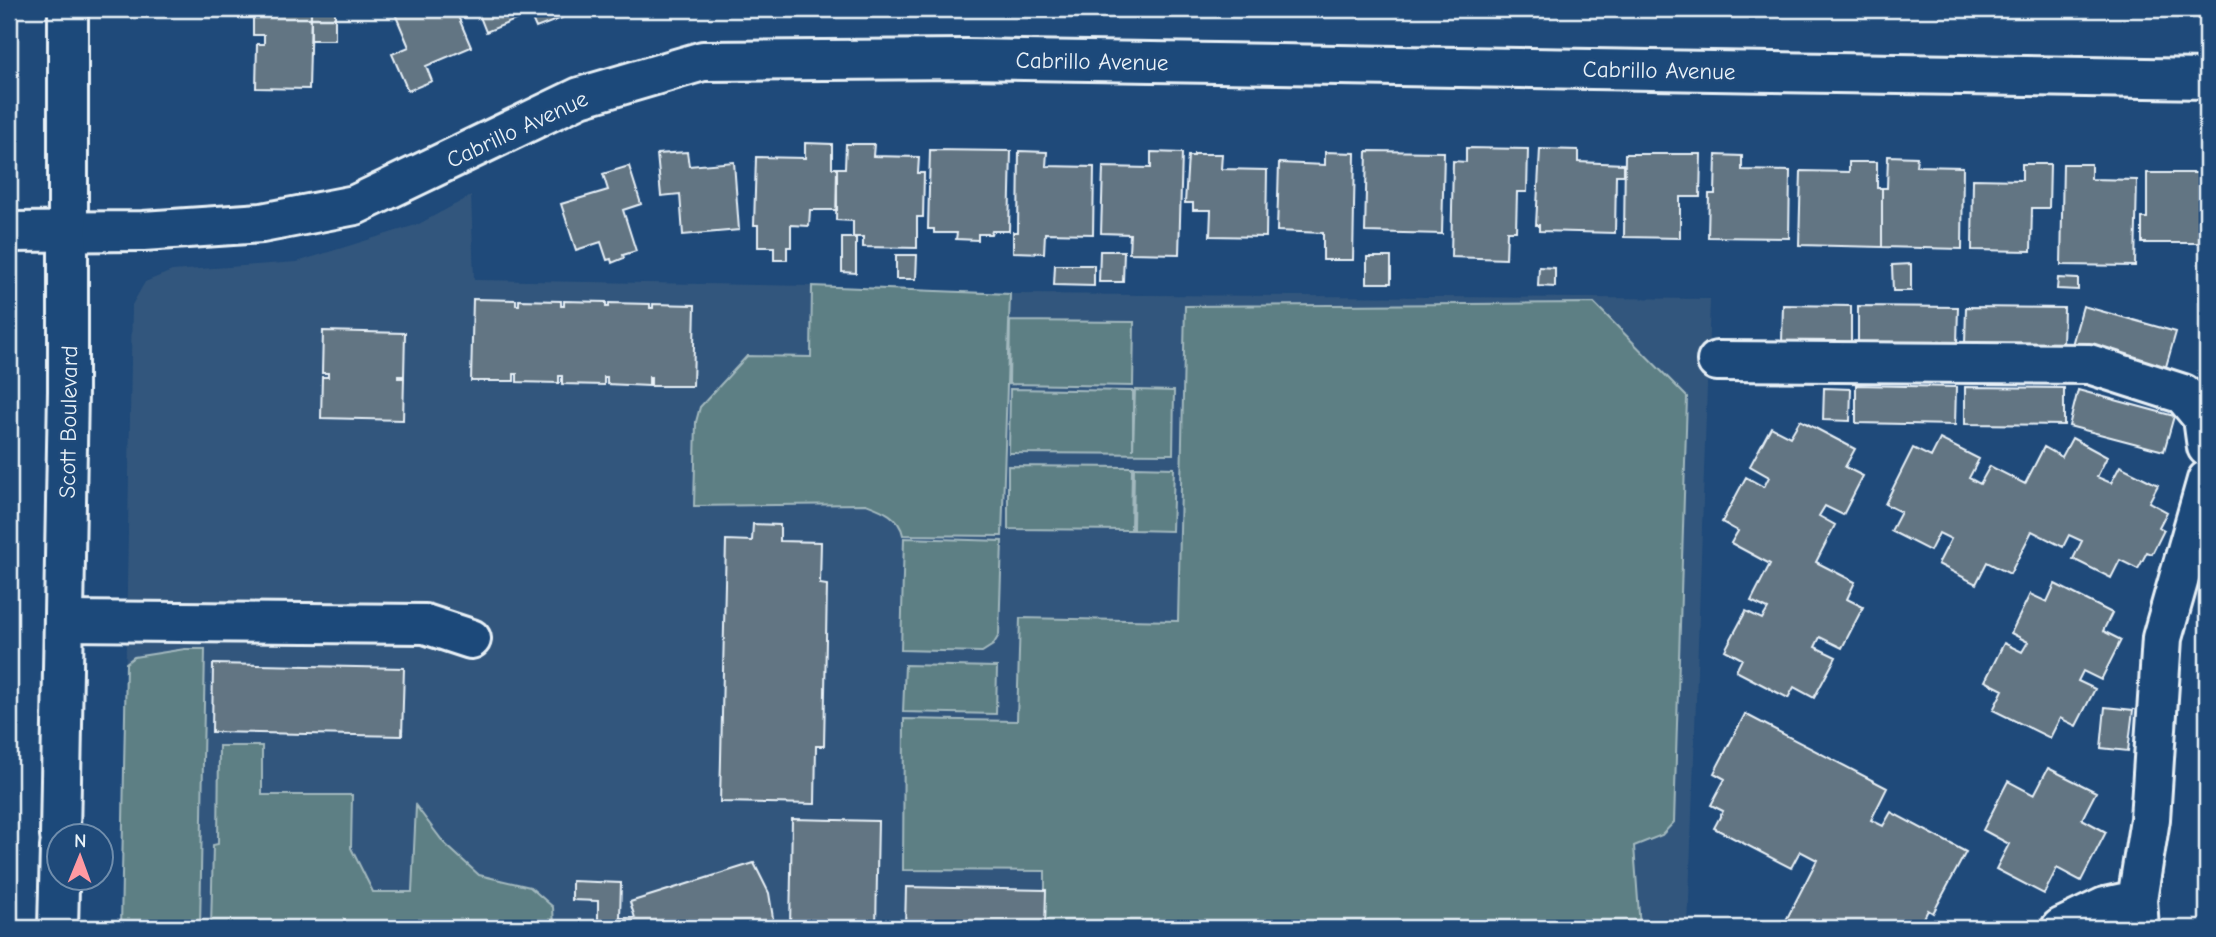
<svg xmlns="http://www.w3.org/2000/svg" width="2216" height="937" viewBox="0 0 2216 937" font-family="'Comic Neue',sans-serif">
<rect width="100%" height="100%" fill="#1f4a7a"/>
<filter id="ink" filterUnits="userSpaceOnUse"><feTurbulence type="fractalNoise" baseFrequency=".0143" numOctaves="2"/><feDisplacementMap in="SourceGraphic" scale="14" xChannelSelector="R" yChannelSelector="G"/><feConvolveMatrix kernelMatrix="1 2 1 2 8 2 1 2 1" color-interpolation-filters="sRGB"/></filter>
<g filter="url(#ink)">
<path fill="#33577d" d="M471,196L474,280L812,286L1010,294L1710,299L1688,928H121L132,305L145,282L172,271L297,262L419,224Z"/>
<path fill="#5d7f84" stroke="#a2b8be" stroke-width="2" d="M812,286L1010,294L1002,536L903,535C899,516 882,510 866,504L694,506L696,422L700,407L747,356L811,357Z
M1594,303L1687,397L1674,822L1662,835L1634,846L1640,928H1045V871L903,870L904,719L1017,721L1020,618L1178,621L1185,306Z
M1010,321L1134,322L1133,386L1009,384Z
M1010,389L1133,391V450L1135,390L1174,391L1173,454L1009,453Z
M1008,466L1132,467L1131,530L1008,529Z
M1134,467L1174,468L1172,531L1133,530Z
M904,538L1002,541L999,635L993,645L982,652L901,650Z
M185,649H205L200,928H121L126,663L134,657Z
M905,665L997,667L996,714L903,712Z
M219,746H262V795H352L351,848L373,892H412L416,806L444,843L479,875L530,887L553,907L554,928H211L213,845L218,844Z"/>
<path fill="#627583" stroke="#e8f1f8" stroke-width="2" d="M238,9H311L309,89L256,88L257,44H264V35H253V15L245,14V9Z
M311,9H335V40H311Z
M393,9H455L471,47L426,66L432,81L408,91L392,54L409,47Z
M477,9H558L562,18L536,28L530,14L486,32Z
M805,143L832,144V168H837V210H810L809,226L791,225V247H787V260H774V247H758V225H754L756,157L805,158Z
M846,144H874L873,156L919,157L918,173H924L923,217H917V248L863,247V237H853V221L836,220L837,168H845Z
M1466,148L1528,149L1527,192H1517L1516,231H1507L1506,259L1451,257L1453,161L1466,162Z
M1540,149L1578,150V162L1624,164V175H1616L1615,233L1539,231V225H1536Z
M930,150L1011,151L1009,231H992L991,234H978V240L956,239L957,233H934V229H928Z
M1019,151L1047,152L1046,166L1094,167L1093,234L1045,233L1044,253L1013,252V232H1018Z
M1367,151L1444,152L1442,234L1365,232Z
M687,152L689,166L734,162L739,230L683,235L680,194L661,196L657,154Z
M1151,152L1182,153L1179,254L1129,253L1130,234L1101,233L1103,167L1151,168Z
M1325,152L1355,153L1353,260H1323V233L1277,231L1279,163L1325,165Z
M1194,154H1222L1221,169L1267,170L1266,237L1210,236L1211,210H1193V203H1185L1188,156H1194Z
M1625,154H1701L1700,197H1680V238L1624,237Z
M1716,155L1742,156V170L1790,171L1789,238L1708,237L1709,194H1715Z
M1888,156L1917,157L1916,166L1963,167L1962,249L1882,247V188H1887Z
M2198,160H2207V243H2142V218H2147V173H2198Z
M1849,162H1877V188H1882V247L1799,245L1801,171L1849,172Z
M2022,164H2050L2049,208H2032L2031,251L1972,250L1973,179L2022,180Z
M2063,164H2091V179L2137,180L2135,266L2061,265Z
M629,166L641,204L623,210L636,251L623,255L624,258L612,263L611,259L607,260L601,242L576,250L561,204L608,190L603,174Z
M842,238H856V273L842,272Z
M1100,251H1124L1123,282H1099Z
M896,255H917L916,279H896Z
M1367,257H1391V283H1367Z
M1911,264V291H1893L1892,265Z
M1055,265H1094V286L1054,285Z
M1539,267L1555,268V287L1538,286Z
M2058,278L2078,279V290L2057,289Z
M473,299L516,300V305H519V300L561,301V306H564V301L606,302V307H609V303L650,304V308H653V304L695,305L693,386H651V377H649V386L607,384V377H604V385L562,384V376H559V383L517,382V374H514V381H471Z
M1783,305L1851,306V343L1782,342Z
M1858,306L1958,307L1957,344L1858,343Z
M2083,306L2176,332L2165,370L2072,345Z
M1966,307L2064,308L2063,346L1965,344Z
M323,331L405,333L404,376H398V378H404L403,420L321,418L322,377H328V373H322Z
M1856,385L1956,387L1955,425L1856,423Z
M1965,387L2064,388V425L1965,424Z
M1824,388L1851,389L1850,421L1823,420Z
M2078,390L2174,416L2164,451L2069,426Z
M1800,420L1855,449L1845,467L1863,476L1843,515L1825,506L1819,516L1835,525L1816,562L1855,582L1847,599L1863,607L1842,648L1820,637L1815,647L1836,657L1814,698L1794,687L1788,698L1736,671L1742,659L1725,650L1746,611L1762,619L1768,609L1751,601L1770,564L1731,543L1738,531L1722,522L1746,477L1764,487L1769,477L1750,466L1771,427L1790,437Z
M2072,438L2107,457L2097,477L2111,483L2120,466L2158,485L2149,502L2167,512L2159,527L2164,530L2152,554L2147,552L2138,569L2120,560L2111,578L2073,559L2082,541L2069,535L2063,547L2032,531L2010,574L1987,562L1976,584L1938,564L1951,539L1939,533L1930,551L1891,531L1901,512L1885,504L1913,448L1931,457L1940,439L1979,459L1969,478L1980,484L1990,466L2025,484L2044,447L2062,457Z
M753,524L780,525V541L821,542L820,584L827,585L824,746H816L815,804L720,802L726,540L752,541Z
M2055,584L2112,613L2103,631L2121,640L2101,680L2083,671L2078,681L2095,689L2076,726L2060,718L2050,738L1993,710L2003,690L1985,681L2004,643L2022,652L2028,642L2011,633L2030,594L2047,602Z
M213,664L404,668L402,736L212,732Z
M2105,707L2133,710L2128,751L2101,748Z
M1745,714L1887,788L1871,820L1883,826L1891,812L1966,852L1933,913L1928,910L1919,928H1782L1817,860L1800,851L1791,868L1714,828L1723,811L1711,805L1725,779L1714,773Z
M2048,768L2096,792L2082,819L2106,832L2081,881L2057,868L2044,894L1996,869L2009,844L1983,830L2008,781L2034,795Z
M792,819L878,821L876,928H790Z
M754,863L769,893L774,924L760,928H598V901L572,900V881L621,883L620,918H635L630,902Z
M906,887L1046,890L1045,928H905Z"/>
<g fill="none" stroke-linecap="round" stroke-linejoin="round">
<defs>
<path id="minor" d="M9,232L143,231L262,223L355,205L580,97L703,61L966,59L2207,79
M1717,361L2089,364L2183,394L2203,418L2207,447
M64,621L425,624L471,639
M2061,928L2105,907L2137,900
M2139,928L2137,900L2150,819L2162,638L2207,480"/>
<path id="major" d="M60,836L68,391V9
M58,928L60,847"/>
</defs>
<use href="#minor" stroke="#e8f1f8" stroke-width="44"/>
<use href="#major" stroke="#e8f1f8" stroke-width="44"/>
<use href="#minor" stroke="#1f4a7a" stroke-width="38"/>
<use href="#major" stroke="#1f4a7a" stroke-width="38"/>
</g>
</g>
<g text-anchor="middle" stroke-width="6" stroke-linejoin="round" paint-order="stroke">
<g font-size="23" fill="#e8f1f8" stroke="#1f4a7a">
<text transform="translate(1092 61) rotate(1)" y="8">Cabrillo Avenue</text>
<text transform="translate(1659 70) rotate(1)" y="8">Cabrillo Avenue</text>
<text transform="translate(517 129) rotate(-25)" y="8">Cabrillo Avenue</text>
<text transform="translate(68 422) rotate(-89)" y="8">Scott Boulevard</text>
</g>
</g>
<rect width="2216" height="937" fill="none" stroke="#1f4a7a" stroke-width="35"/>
<rect x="18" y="18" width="2181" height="902" fill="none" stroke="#e8f1f8" stroke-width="2.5" filter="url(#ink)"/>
<g transform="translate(80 857) rotate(1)"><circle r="33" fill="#1f4a7a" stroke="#6f8dac" stroke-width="2"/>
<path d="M0-5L12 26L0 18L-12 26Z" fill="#ff9aa2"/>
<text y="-10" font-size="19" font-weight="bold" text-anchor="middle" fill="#e8f1f8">N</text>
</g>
</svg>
